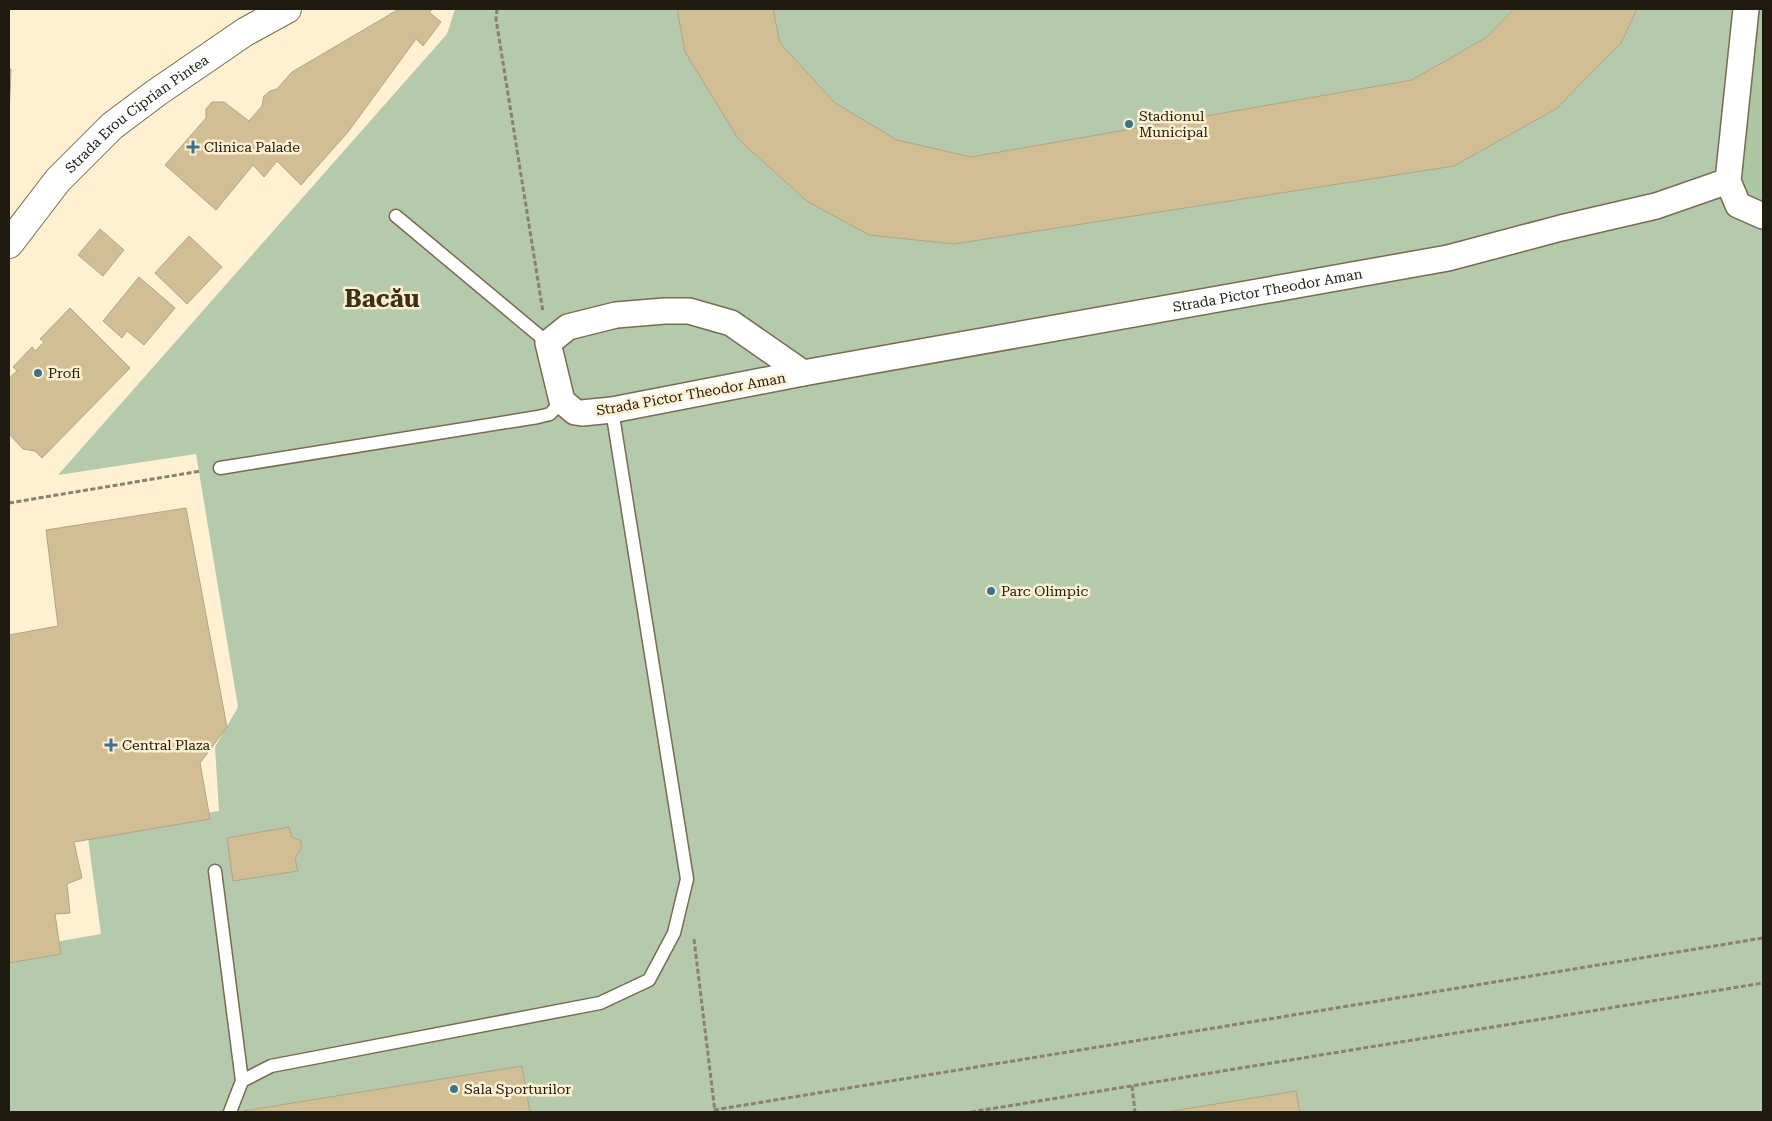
<svg xmlns="http://www.w3.org/2000/svg" width="1772" height="1121" viewBox="0 0 1772 1121" font-family="'Roboto Serif',serif">
<rect width="100%" height="100%" fill="#fef0d1"/>
<path fill="#b5c9ad" d="M455,9H1763V1112H9V950L101,934L87,831L219,811L215,747L238,707L196,454L58,475L447,34Z"/>
<path fill="#acc7a1" d="M1746,9H1763V210L1734,197Z"/>
<path fill="#d2be94" stroke="#b2a587" d="M399,9H433L429,12L441,22L423,46L416,39L348,132L301,185L277,161L264,177L253,165L216,210L165,165L206,118V109L212,102H224L249,121L262,106L264,96L270,91L277,89L292,72Z
M677,9H773L780,43L835,103L897,140L971,157L1412,80L1487,37L1514,9H1637L1621,43L1556,109L1454,166L954,244L869,235L807,201L739,140L685,52Z
M9,69H11L9,117Z
M100,229L124,250L103,276L78,255Z
M189,236L222,267L187,304L155,273Z
M139,277L175,308L144,345L127,331L122,338L103,321Z
M70,308L130,368L42,458L35,451L23,449L9,434V378L17,371L13,367L32,347L35,351L44,342L40,339Z
M186,508L227,727L200,763L210,819L74,842L82,878L67,884L70,913L55,914L61,954L9,963V635L58,626L46,530Z
M289,827L292,837L301,841V849L295,858L298,871L233,881L227,838Z
M522,1066L530,1112H243V1111Z
M1296,1091L1300,1112H1166Z"/>
<g fill="none" stroke-linecap="round" stroke-linejoin="round">
<defs>
<path id="service" d="M396,216L548,343
M220,468L538,417L550,414L562,401
M215,871L242,1081
M230,1112L242,1081L271,1066L600,1003L649,980L674,933L687,879L612,410"/>
<g id="minor">
<path d="M1746,9L1728,181L1738,205L1763,216"/>
<path d="M665,311H689L731,323L803,373L612,410L582,413L575,412L562,401L548,343L568,327L616,315Z"/>
<path id="s1" d="M803,373L1448,258L1561,228L1656,206L1728,181"/>
</g>
<g id="tertiary">
<path id="s2" d="M9,244L58,180L112,126L156,93L245,32L287,9"/>
</g>
</defs>
<use href="#service" stroke="#786b50" stroke-width="15"/>
<use href="#minor" stroke="#786b50" stroke-width="28"/>
<use href="#tertiary" stroke="#786b50" stroke-width="30"/>
<path stroke="#8a816d" stroke-width="3" stroke-dasharray="5 2.5" stroke-linecap="butt" d="M497,9L496,19L543,312
M9,503L201,471
M694,939L715,1112
M1132,1086L1135,1112
M714,1110L1763,938
M971,1112L1763,983"/>
<use href="#service" stroke="#fff" stroke-width="12"/>
<use href="#minor" stroke="#fff" stroke-width="25"/>
<use href="#tertiary" stroke="#fff" stroke-width="28"/>
</g>
<g fill="#3b738d" stroke="#fef0d1" stroke-width="2">
<circle cx="1129" cy="124" r="5"/>
<path d="M190.5 139.5h5v5h5v5h-5v5h-5v-5h-5v-5h5z"/>
<circle cx="38" cy="373" r="5"/>
<circle cx="991" cy="591" r="5"/>
<path d="M108.5 737.5h5v5h5v5h-5v5h-5v-5h-5v-5h5z"/>
<circle cx="454" cy="1089" r="5"/>
</g>
<g text-anchor="middle" stroke-width="5" stroke-linejoin="round" paint-order="stroke">
<g font-size="14" fill="#201b10" stroke="#fef0d1">
<text dy="5" stroke="none"><textPath href="#s2" startOffset="184">Strada Erou Ciprian Pintea</textPath></text>
<text dy="5" stroke="none"><textPath href="#s1" startOffset="472">Strada Pictor Theodor Aman</textPath></text>
<text transform="translate(691 394) rotate(-10)" y="5">Strada Pictor Theodor Aman</text>
</g>
<g font-size="14" fill="#201b10" stroke="#fef0d1" text-anchor="start">
<text x="1139" y="121">Stadionul<tspan x="1139" dy="16">Municipal</tspan></text>
<text x="204" y="152">Clinica Palade</text>
<text x="48" y="378">Profi</text>
<text x="1001" y="596">Parc Olimpic</text>
<text x="122" y="750">Central Plaza</text>
<text x="464" y="1094">Sala Sporturilor</text>
</g>
<g font-size="24" font-weight="bold" fill="#3c3117" stroke="#fef0d1">
<text x="382" y="307">Bacău</text>
</g>
</g>
<rect width="1772" height="1121" fill="none" stroke="#201b10" stroke-width="20"/>
</svg>
